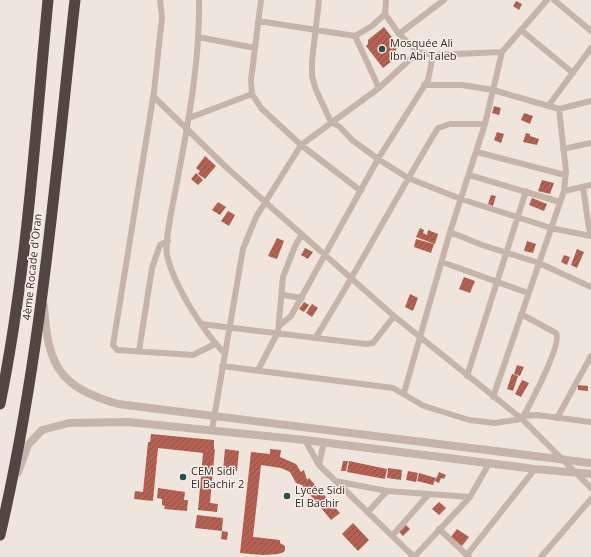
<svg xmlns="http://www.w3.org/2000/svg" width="591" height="557" viewBox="0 0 591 557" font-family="'Open Sans',sans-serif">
<defs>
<pattern id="building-hatch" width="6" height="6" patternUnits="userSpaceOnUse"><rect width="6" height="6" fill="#b66253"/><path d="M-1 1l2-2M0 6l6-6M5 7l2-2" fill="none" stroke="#955145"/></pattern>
</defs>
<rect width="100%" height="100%" fill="#efe5dd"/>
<path fill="url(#building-hatch)" d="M516,1L522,4L519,10L513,6Z
M384,27L398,45L395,52L400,55L383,68L366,46L368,44V40Z
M494,106L501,108L499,115L492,113Z
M524,113L533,116L530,124L521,120Z
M497,132L504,134L501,143L494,140Z
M526,133L530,134V136L539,139L537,145L523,142Z
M205,156L216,166L205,179L198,174L200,171L196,168Z
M196,173L203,180L198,185L191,179Z
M542,180L554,183L550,194L538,191Z
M491,195L496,196L493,206L488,204Z
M532,198L547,204L544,211L529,205Z
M218,202L226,207L220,215L212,210Z
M228,211L235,215L229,226L221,221Z
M420,228L424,230L423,233L427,235L428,230L438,234L435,244L416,237Z
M277,238L284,241L277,259L268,256Z
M416,239L434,244L431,253L414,247Z
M527,241L536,244L533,253L524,251Z
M305,248L313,252L308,259L301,255Z
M577,249L584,252L577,268L571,265Z
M564,255L570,257L567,265L561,262Z
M464,277L475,281L470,293L459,289Z
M410,294L418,298L413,311L405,307Z
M304,302L309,305L304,312L299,309Z
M312,304L318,308L312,317L306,313Z
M517,365L524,367L520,376L514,374Z
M512,374L518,376L513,391L507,389Z
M522,380L529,383L521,397L515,394Z
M578,385L588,386V391L578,390Z
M151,434L214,440V449H215L210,503L218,504L217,512L198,510L203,453L158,448L153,501L134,499L135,491L143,492L148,442H150Z
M225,449L239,451L237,471L223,470Z
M270,449L281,450L280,457L296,464L301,472L304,470L307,480L309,478L340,513L331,520L302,485L296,483L290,472L281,468L261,465L253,537L280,540V543L285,546V549L284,552L278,554L263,555L240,553L251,452L270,454Z
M343,461H348L346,471H341Z
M349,461L387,469L385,479L347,472Z
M388,468L402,470L401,480L387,478Z
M408,471L418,473L416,482L406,480Z
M439,472L446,475L444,479L441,478L439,483L435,481Z
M419,473L436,478L433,485L417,481Z
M158,488L185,492L184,500H188L187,511L164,509L165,506L162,505V499L157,498Z
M439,502L446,508L439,515L432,509Z
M197,515L223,518L222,531L195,528Z
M353,523L369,540L358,551L342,534Z
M406,525L410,529L403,536L399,532Z
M457,529L469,537L462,546L450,538Z
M222,531L228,532L227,540L221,539Z"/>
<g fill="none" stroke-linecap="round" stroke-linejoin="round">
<path stroke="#c5b4aa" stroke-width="6" d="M160,0L162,17L154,92L113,345L117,350L193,355L215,344
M199,0C200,59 189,119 178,177C175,195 164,240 167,255C174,286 203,331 225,354
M261,0L251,80L252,94L261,108L301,145L361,191
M319,0L312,61V76L316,90L331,122L340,127L352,140L378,159L408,178L461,199L551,228L591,236
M386,0L385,14L399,34L418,52L433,55L502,52
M554,0L591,31
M258,21L355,36L379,88
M521,30L573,73
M399,34L444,0
M355,36L372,26L385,14
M198,37L255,48
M424,85H462L493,90L559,109L591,101
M153,96L226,167L352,279L394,316L522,419L591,488
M549,105L591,48
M189,118L252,94
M563,149L591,143
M477,152L565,175
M469,175L560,202
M583,187L590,236
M564,191L591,185
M450,232L482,245L539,263L591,287
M442,262L528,293
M283,295L302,298
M201,324L366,344L373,343L394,316
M279,326L291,316L378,159L428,80L433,55
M316,337C359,268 396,197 438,128L450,124H485
M139,351L152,268L160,245L168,241
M222,366L393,388L424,406L469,420L495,423L522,419C529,406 563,343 556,333L521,314
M258,370L278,332L283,277L295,246L302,234
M467,376L526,191
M404,393L450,232L485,124L502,52L547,0
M493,397L564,191L566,171L559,109
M523,416L537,415L591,422
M557,418L591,356
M212,430L243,249L256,217L301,145L379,88L418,52
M305,440L319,465L324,442
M319,465L414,557
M335,481L387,491L470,497
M368,512L387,491
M439,529L469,557
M392,536L428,495
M467,555L535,469
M414,557L470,497L490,462
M541,557L591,499"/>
<path stroke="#c5b4aa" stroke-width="8" d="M44,306C48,366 59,387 118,404L591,463
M18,472L28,445L42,430L69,423L128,422L305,440L535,469L591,474"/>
<path stroke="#534541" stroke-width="11" d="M0,404C27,271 35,135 48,0
M0,535C41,359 55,179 75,0"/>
</g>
<g fill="#24504f" stroke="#f7efe8" stroke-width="1.5">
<circle cx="382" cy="49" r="4"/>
<circle cx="183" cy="477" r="4"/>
<circle cx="287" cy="496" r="4"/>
</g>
<g text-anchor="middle" stroke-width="3" stroke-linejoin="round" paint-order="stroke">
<g font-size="11" fill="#342b29" stroke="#f7efe8" text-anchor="start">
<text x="390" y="47">Mosquée Ali<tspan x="390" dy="13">Ibn Abi Taleb</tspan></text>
<text x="191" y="475">CEM Sidi<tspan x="191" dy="13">El Bachir 2</tspan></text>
<text x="295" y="494">Lycée Sidi<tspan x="295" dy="13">El Bachir</tspan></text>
</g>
<g font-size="11" fill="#342b29" stroke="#f7efe8">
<text transform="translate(32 267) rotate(-84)" y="4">4ème Rocade d'Oran</text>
</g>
</g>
</svg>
